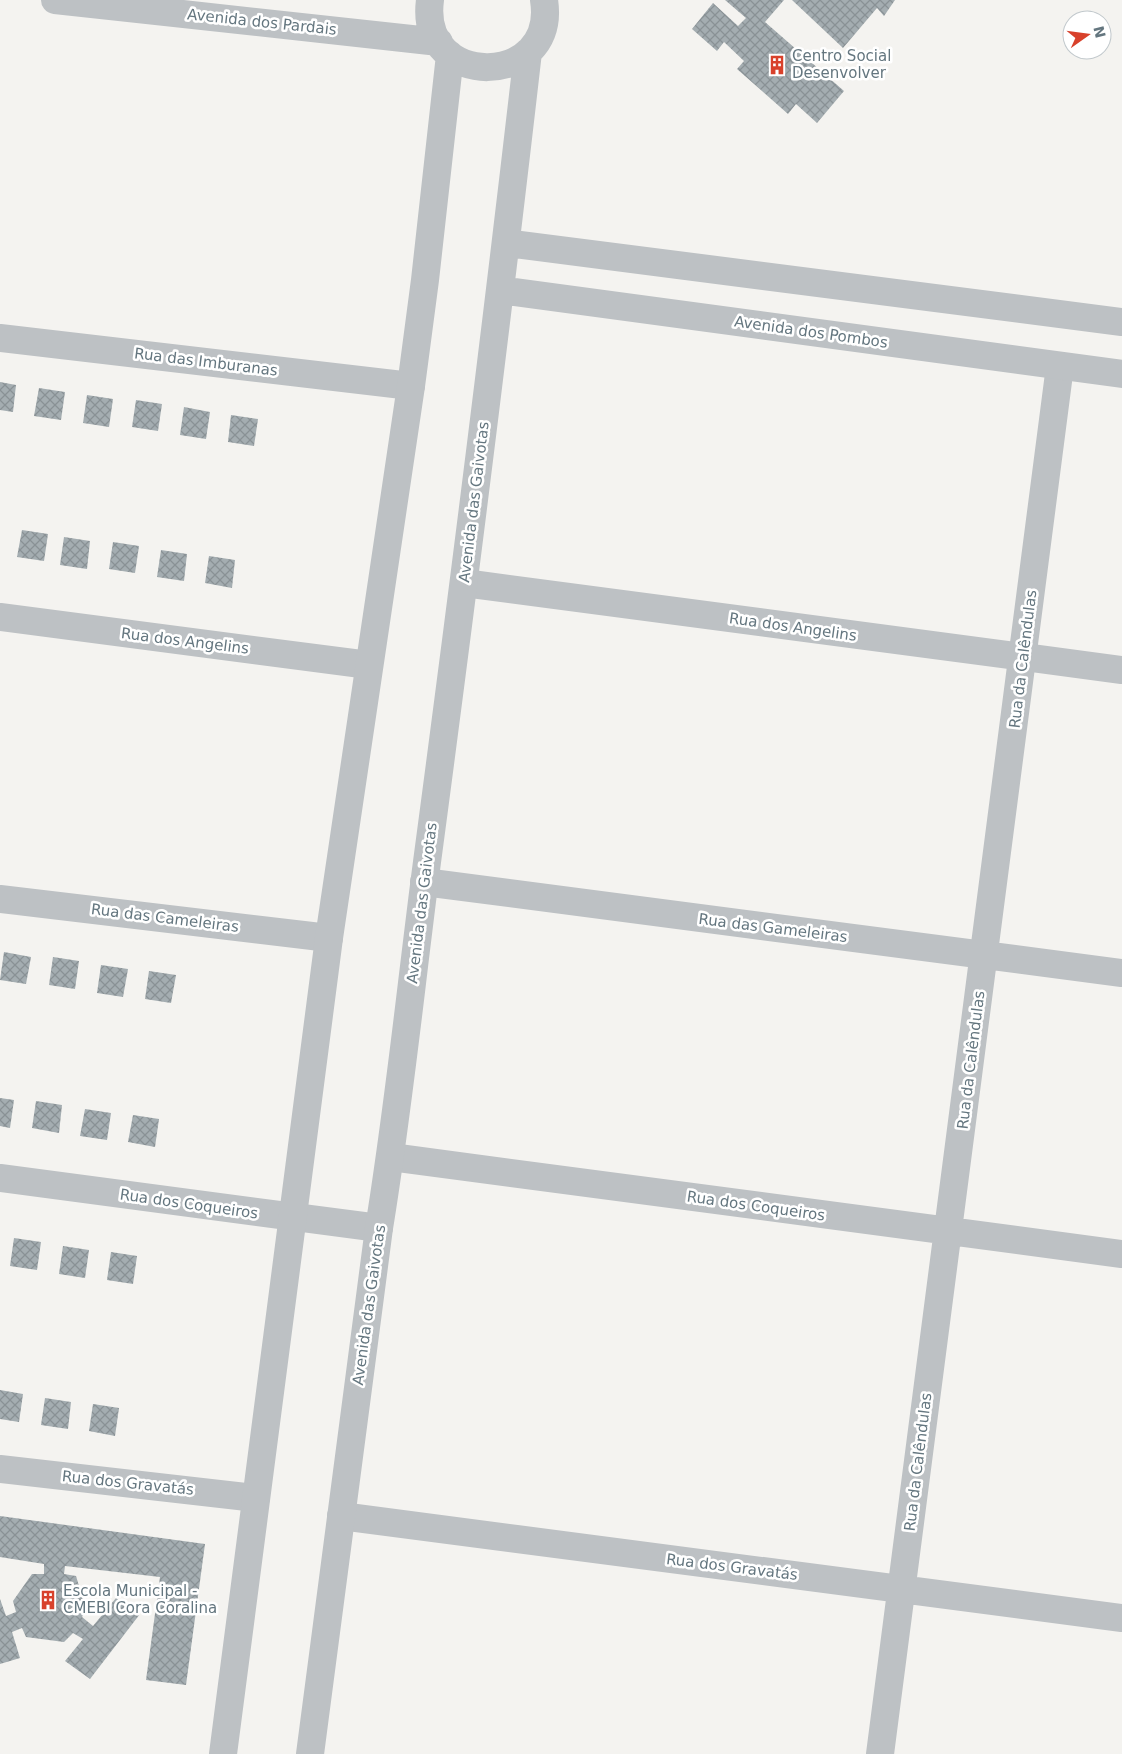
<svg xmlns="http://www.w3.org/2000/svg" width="1122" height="1754" viewBox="0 0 1122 1754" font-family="'DejaVu Sans',sans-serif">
<defs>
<pattern id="building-cross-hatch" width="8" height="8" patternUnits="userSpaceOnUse" patternTransform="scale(1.25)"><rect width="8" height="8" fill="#a4adb1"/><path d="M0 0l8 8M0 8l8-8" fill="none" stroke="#899195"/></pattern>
</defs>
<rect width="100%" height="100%" fill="#f4f3f0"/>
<path fill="url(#building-cross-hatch)" d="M725,0H784L765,22L844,91L817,123L796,104L788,114L737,69L744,61L724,42L717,51L692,29L713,3L738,26L746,18Z
M792,0H895L884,16L877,8L843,48Z
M0,382L16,385L13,412L0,410Z
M39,388L65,392L61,420L34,416Z
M87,395L113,399L109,427L83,423Z
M136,400L162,404L158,431L132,427Z
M184,407L210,412L206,439L180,435Z
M231,415L258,419L254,446L228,442Z
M22,530L48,534L44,561L17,557Z
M64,537L90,541L87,569L60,565Z
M113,542L139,546L135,573L109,569Z
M161,550L187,554L184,581L157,577Z
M209,556L235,560L232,588L205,583Z
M4,952L31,957L26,984L0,980Z
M53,957L79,961L75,989L49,985Z
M101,965L128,969L123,997L97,993Z
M149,971L176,975L171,1003L145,999Z
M0,1098L14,1100L10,1128L0,1126Z
M36,1101L62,1105L59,1133L32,1128Z
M85,1109L111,1113L107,1140L80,1136Z
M133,1115L159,1119L155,1147L128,1142Z
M14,1238L41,1242L37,1270L10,1266Z
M63,1246L89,1250L85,1278L59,1274Z
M111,1252L137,1256L133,1284L107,1280Z
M0,1390L23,1394L19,1422L0,1419Z
M45,1398L71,1402L68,1429L41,1425Z
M93,1404L119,1408L115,1436L89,1431Z
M0,1516L205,1544L186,1685L146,1680L160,1577L65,1566L64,1574L76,1576L86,1609L82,1617L93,1626L116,1598L140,1614L90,1679L65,1661L83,1639L73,1633L64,1642L26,1637L22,1628L12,1632L20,1658L0,1664V1599L6,1616L16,1612L13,1601L32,1574H44V1564L0,1557Z"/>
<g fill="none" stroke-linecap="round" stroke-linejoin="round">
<path stroke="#bdc1c4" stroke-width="28" d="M0,338L411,386
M464,583L1122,670
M0,617L369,665
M424,882L1122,973
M0,899L329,938
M391,1157L1122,1254
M0,1178L379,1228
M0,1469L256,1498
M341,1516L1122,1618
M880,1754L1060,366"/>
<path stroke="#bdc1c4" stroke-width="28" d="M55,0L439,42
M430,0C418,91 558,88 544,0
M506,243L1122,322
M500,290L1122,374
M223,1754L329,938L411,386L425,280L450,55
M310,1754L379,1228C399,1106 411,984 427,862C463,592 497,322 528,52"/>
</g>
<defs>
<symbol id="building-bare" viewBox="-9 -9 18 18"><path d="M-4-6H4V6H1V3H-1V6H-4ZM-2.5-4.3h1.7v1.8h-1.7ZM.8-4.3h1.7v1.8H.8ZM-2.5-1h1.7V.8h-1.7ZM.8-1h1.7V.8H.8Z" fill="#d8412b" stroke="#fff" stroke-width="2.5" paint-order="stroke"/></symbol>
</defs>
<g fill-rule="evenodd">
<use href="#building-bare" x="763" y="51" width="28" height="28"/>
<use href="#building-bare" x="34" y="1586" width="28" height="28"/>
</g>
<g text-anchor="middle" stroke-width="5" stroke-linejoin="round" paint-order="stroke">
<g font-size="15" fill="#64767f" stroke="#fff">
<text transform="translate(262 22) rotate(6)" y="5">Avenida dos Pardais</text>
<text transform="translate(811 332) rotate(8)" y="5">Avenida dos Pombos</text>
<text transform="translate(206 362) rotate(7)" y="5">Rua das Imburanas</text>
<text transform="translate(474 502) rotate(-83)" y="5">Avenida das Gaivotas</text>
<text transform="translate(793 627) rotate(8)" y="5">Rua dos Angelins</text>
<text transform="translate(185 641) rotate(7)" y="5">Rua dos Angelins</text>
<text transform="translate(1023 659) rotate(-83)" y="5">Rua da Calêndulas</text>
<text transform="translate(422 903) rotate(-83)" y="5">Avenida das Gaivotas</text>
<text transform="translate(165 918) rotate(7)" y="5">Rua das Cameleiras</text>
<text transform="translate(773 928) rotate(7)" y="5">Rua das Gameleiras</text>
<text transform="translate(971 1060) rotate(-83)" y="5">Rua da Calêndulas</text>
<text transform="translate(189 1204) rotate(8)" y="5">Rua dos Coqueiros</text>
<text transform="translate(756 1206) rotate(8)" y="5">Rua dos Coqueiros</text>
<text transform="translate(369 1305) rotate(-82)" y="5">Avenida das Gaivotas</text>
<text transform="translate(918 1462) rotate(-83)" y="5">Rua da Calêndulas</text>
<text transform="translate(128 1483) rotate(6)" y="5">Rua dos Gravatás</text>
<text transform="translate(732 1567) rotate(7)" y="5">Rua dos Gravatás</text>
</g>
<g font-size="15" fill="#64767f" stroke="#fff" text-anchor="start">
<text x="792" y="61">Centro Social<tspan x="792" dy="17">Desenvolver</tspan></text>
<text x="63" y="1596">Escola Municipal -<tspan x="63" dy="17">CMEBI Cora Coralina</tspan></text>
</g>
</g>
<g transform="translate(1087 35) rotate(76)"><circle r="24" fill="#ffffff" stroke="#c1c8cc"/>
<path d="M0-4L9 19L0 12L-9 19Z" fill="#d8412b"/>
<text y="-8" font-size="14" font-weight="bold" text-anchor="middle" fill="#64767f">N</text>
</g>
</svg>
